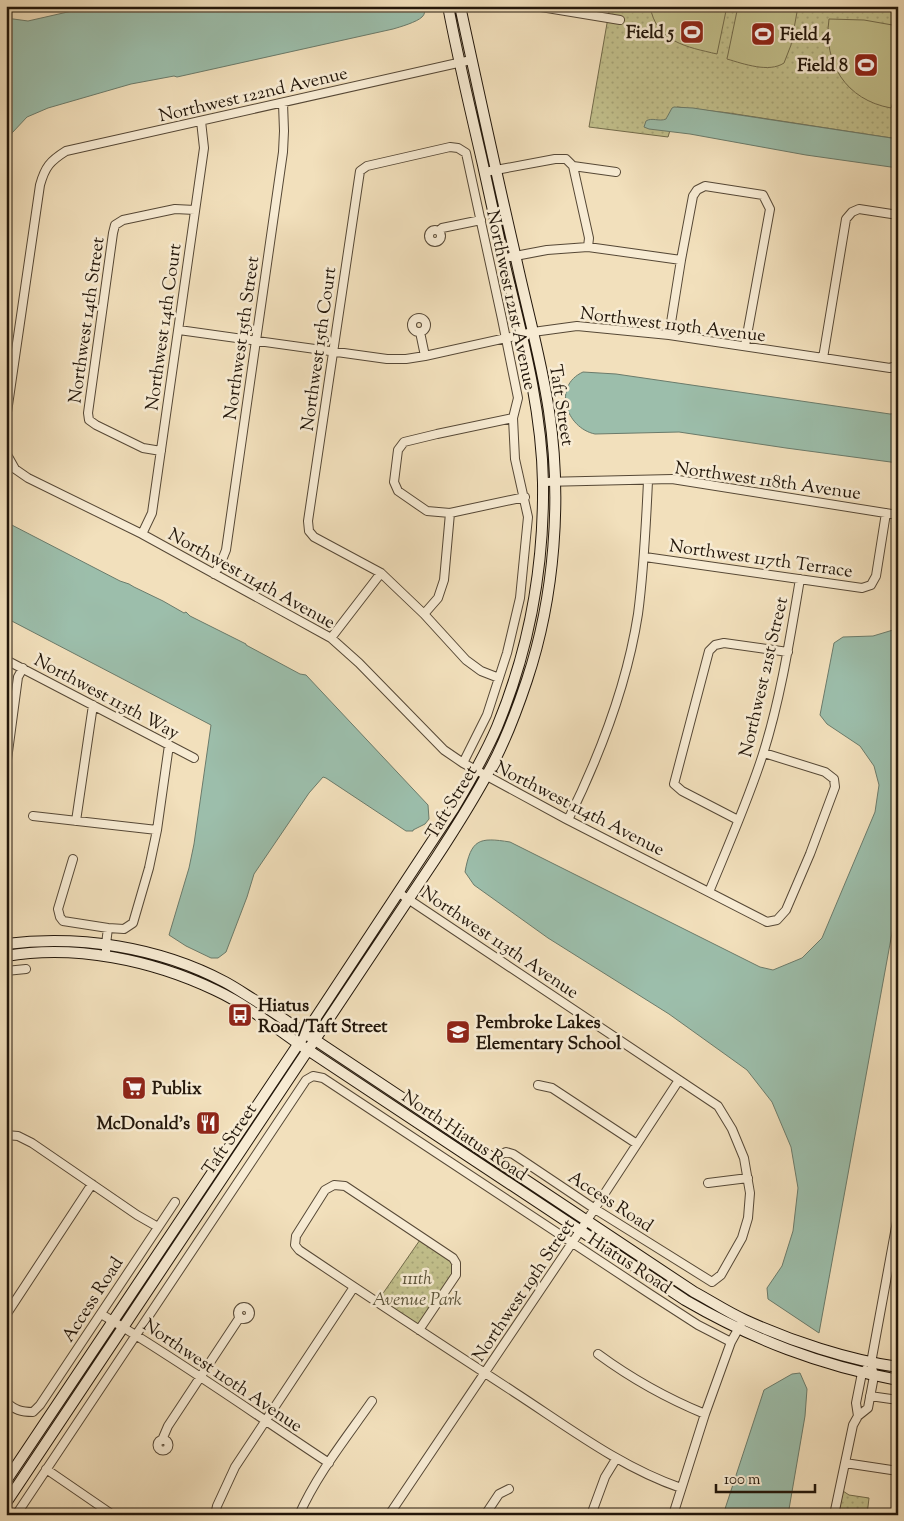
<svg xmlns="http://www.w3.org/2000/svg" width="904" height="1521" viewBox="0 0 904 1521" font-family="'Sorts Mill Goudy',serif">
<defs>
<pattern id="grass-dots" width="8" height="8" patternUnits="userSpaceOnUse" patternTransform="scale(1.25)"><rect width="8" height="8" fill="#c2c08c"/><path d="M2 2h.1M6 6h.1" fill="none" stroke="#a6a477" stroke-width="1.8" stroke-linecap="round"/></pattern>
</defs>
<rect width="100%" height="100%" fill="#f2e0bc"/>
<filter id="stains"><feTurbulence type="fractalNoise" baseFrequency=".004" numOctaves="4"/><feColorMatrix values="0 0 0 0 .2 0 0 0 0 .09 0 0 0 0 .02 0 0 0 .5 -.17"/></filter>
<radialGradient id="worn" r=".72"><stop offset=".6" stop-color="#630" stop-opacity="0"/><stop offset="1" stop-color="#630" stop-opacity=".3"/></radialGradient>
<path fill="url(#grass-dots)" stroke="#726b4b" d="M610,6H898V139L729,113L677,107L668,137L589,127Z
M422,1237L453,1258L456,1275L419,1330L377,1302Z
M843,1491L849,1495L869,1498L867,1515H838Z"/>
<path fill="#c2c08c" stroke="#726b4b" d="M650,6H727L717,54C687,47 656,42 650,6Z
M738,6H767L797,12L791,45L784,63C769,73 744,64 727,59Z
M829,19L864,20L898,26V86L891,108C846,100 823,63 829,19Z"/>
<path fill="#9cbeab" stroke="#6b7b6b" d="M94,6H426C425,9 425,15 422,17C417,22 400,27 393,29L177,77L174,76L131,84L48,108L27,117L12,133L6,143V18L28,21Z
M674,107L693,108L898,139V168L806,155L690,134L649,129L644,127L646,121C652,117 659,122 666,119L672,108Z
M583,372L616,374L890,414L898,413V463L786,448L679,432L595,434C566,428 552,386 583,372Z
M6,522L120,581L129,584L134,587L163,601L184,613L186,612L190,616L246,644V645L300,674L306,675L428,805L429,819L425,824L413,830V831H406L326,778L323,777L309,793L254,874L247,897L226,952L218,958H211L186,946L169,935L189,868L194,844L211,725L6,618Z
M898,625V900L819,1333L768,1299L767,1288L782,1266L793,1231L798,1188L791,1147L772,1102L747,1070L669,1014L548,938L474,885L465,872C471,839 479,837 510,842L760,967L773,970L802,958L822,938L875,812L879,785L874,766L860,746L827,724L820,715L834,643L843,637L873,636L893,630Z
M800,1373L807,1389L805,1416L788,1515H723L764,1390L792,1374Z"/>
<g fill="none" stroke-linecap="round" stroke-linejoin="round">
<defs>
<path id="street" d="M535,6L620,20
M573,166L616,172
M485,172L555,159H566L573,166L589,238L588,247
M429 236a6 6 0 1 1 12 0a6 6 0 1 1-12 0Z
M439,231L442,228L481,220
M510,257L547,250L588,247L681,260
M412 325a7 7 0 1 1 14 0a7 7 0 1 1-14 0Z
M179,330L387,359H406L425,356L533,332L577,326L669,335L890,368L898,365
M420,332L425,356
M669,335L681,260L693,196L697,190L705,186L763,195L770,209L745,346
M823,358L846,219L852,212L859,209L898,215
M6,419L40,185C45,167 50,161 66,151L471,60
M161,451L143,448L96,425L89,420L88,413L113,233L115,225L123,220L175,209L195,210
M6,453L15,469L28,478L142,534L331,638L359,663L444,750L463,763L568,820L767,922L777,920L786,910L810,854L835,787L834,779L825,772L764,753
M543,482L672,479L898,515
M450,513L525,497
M142,534L152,513L204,148L201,121
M645,557L862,588L871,585L876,576L886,513
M214,574L220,565L226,550L283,152L284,131L283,103
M424,614L438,598L444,580L450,513L427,511L398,491L394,482L398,450L404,442L437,434L513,418
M331,638L381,573
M6,660L194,758
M463,763L487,715L507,653L520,598L528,517L515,459L513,418L518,398L502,319L466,153L458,148L450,147L367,166L360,171L308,521L309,531L314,537L381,573L424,614L466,660L481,671L499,678
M6,767L18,677L23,668
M33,816L157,830
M568,820C600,755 627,685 638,614C644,569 646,525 648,481
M738,820L682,791L674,784L709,651L715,645L724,643L788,652
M76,821L93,705
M73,859L58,909L60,917L63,921L108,928L124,929L133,923L149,868L157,830L169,745
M709,892C728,846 748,801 763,754C781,697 790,638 800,579
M399,893L718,1106L732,1129L744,1158L750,1193L748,1218L742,1238L721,1275L712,1282L595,1209L513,1154L506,1152L500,1155L496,1161
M106,957V944L108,928
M6,971L26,969
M538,1085L552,1088L637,1144
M6,1135L18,1136L32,1143L137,1215L158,1227
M708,1183L748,1178
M238 1313a6 6 0 1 1 12 0a6 6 0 1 1-12 0Z
M101,1314C179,1360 253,1413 329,1463
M6,1315L92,1184
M419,1330L456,1275V1263L453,1258L345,1186L334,1185L325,1190L296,1236L295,1245L299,1250C370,1298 442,1345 514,1392C568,1427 620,1467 681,1488
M598,1354C632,1379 666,1398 705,1414
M870,1396L898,1400
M6,1402C15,1410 21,1412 33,1412L40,1405L175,1202
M858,1416L856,1403L862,1373L865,1370
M157.5 1445a5.5 5.5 0 1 1 11 0a5.5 5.5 0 1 1-11 0Z
M162,1440L168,1426L240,1317
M845,1463L898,1471
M46,1469L113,1515
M16,1515L306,1080L313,1076L323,1078L650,1294L698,1325L731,1342
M215,1515L217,1506L235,1467L354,1287
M299,1515C317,1474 347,1437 372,1401
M389,1515L580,1231L679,1080
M485,1515L499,1494L509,1489
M591,1515L605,1477L616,1459
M673,1515L705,1414L731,1342L741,1324
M834,1515L853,1425L858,1416L868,1408L874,1376L871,1363L898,1216"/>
<path id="secondary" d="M6,944C80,935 159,947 225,982C238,989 249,997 261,1004L694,1292C711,1301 727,1312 745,1320C791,1341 848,1360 898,1367
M6,956C75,944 152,960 215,990C245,1004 272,1025 299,1044L685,1300C754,1340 819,1365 898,1380
M6,1481L305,1034L454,808C470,781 485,755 497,727C529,650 544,566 543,483C542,411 523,340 506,270C498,235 491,200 483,165C471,112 458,59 448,6
M6,1503L436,858C453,832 470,805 485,778C503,748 516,713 527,680C555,596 562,498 549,411C541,358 526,306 515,254C496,172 478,89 460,6"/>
</defs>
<use href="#street" stroke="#564836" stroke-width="10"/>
<use href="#secondary" stroke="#22160a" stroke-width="12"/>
<use href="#street" stroke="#f7ebd3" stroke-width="8"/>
<use href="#secondary" stroke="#f7ebd3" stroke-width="10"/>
</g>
<defs>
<symbol id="stadium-square" viewBox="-11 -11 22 22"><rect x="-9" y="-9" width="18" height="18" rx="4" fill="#8f2418" stroke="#f7ebd3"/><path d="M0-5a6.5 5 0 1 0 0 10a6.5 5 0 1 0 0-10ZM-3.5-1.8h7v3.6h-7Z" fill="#fff"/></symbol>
<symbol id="bus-square" viewBox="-11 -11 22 22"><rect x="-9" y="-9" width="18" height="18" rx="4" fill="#8f2418" stroke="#f7ebd3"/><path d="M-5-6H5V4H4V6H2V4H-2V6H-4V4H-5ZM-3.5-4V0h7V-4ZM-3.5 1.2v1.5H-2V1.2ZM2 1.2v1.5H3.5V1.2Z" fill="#fff"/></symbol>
<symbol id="school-square" viewBox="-11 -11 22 22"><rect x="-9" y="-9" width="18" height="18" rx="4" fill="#8f2418" stroke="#f7ebd3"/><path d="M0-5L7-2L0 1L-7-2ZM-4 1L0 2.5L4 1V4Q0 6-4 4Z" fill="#fff"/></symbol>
<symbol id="supermarket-square" viewBox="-11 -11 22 22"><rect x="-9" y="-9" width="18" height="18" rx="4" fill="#8f2418" stroke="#f7ebd3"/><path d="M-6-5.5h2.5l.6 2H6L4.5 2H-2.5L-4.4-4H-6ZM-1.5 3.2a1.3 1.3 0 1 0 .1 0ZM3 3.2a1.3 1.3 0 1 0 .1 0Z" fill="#fff"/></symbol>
<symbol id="restaurant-square" viewBox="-11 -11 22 22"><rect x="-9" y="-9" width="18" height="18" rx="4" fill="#8f2418" stroke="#f7ebd3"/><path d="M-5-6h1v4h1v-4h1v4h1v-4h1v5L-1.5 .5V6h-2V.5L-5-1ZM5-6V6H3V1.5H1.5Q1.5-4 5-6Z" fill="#fff"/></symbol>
</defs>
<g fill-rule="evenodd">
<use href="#stadium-square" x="678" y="18" width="28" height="28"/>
<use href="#stadium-square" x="749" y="20" width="28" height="28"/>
<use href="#stadium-square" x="852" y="51" width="28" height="28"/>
<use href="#bus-square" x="226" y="1001" width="28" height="28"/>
<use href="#school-square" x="444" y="1018" width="28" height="28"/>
<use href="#supermarket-square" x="120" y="1074" width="28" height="28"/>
<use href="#restaurant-square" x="194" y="1109" width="28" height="28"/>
</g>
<g text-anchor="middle" stroke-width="5" stroke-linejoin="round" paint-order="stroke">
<g font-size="18" font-weight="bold" fill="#22160a" stroke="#f7ebd3" text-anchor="start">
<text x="674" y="38" text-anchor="end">Field 5</text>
<text x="780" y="40">Field 4</text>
<text x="848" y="71" text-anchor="end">Field 8</text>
<text x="258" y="1011">Hiatus<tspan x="258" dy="21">Road/Taft Street</tspan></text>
<text x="476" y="1028">Pembroke Lakes<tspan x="476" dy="21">Elementary School</tspan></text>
<text x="152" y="1094">Publix</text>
<text x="190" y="1129" text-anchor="end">McDonald's</text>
</g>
<g font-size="18" fill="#22160a" stroke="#f7ebd3">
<text transform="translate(253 94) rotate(-13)" y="6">Northwest 122nd Avenue</text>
<text transform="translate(512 300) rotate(78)" y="6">Northwest 121st Avenue</text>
<text transform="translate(86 320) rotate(-82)" y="6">Northwest 14th Street</text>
<text transform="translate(673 324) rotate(7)" y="6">Northwest 119th Avenue</text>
<text transform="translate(163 327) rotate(-82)" y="6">Northwest 14th Court</text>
<text transform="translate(241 338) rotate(-82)" y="6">Northwest 15th Street</text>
<text transform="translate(318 349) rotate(-82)" y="6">Northwest 15th Court</text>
<text transform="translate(562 405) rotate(81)" y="6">Taft Street</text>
<text transform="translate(768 480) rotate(8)" y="6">Northwest 118th Avenue</text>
<text transform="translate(761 558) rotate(8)" y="6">Northwest 117th Terrace</text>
<text transform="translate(252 578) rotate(29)" y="6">Northwest 114th Avenue</text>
<text transform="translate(763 677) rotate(-77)" y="6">Northwest 21st Street</text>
<text transform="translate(107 696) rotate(28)" y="6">Northwest 113th Way</text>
<text transform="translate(451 802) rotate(-59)" y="6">Taft Street</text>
<text transform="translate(580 808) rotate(27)" y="6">Northwest 114th Avenue</text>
<text transform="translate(500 942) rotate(34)" y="6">Northwest 113th Avenue</text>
<text transform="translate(465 1135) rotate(34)" y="6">North Hiatus Road</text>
<text transform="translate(229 1139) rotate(-56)" y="6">Taft Street</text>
<text transform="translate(611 1201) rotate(33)" y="6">Access Road</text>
<text transform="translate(630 1263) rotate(33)" y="6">Hiatus Road</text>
<text transform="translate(523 1290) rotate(-56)" y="6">Northwest 19th Street</text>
<text transform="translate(92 1299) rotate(-57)" y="6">Access Road</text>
<text transform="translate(223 1375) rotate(34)" y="6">Northwest 110th Avenue</text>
</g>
<g font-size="18" font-style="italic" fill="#5a5238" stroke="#f7ebd3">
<text x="417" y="1284">111th<tspan x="417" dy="21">Avenue Park</tspan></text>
</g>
</g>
<rect width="904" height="1521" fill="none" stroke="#f2e0bc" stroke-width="25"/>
<rect x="8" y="8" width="889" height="1506" fill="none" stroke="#22160a" stroke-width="2.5"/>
<rect x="12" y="12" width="879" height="1496" fill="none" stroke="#22160a"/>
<path d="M716 1484v8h99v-8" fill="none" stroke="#22160a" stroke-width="2.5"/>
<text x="724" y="1484" font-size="15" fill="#22160a" stroke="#f7ebd3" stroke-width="4" paint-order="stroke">100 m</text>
<rect width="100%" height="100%" filter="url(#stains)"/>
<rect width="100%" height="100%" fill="url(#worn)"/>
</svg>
